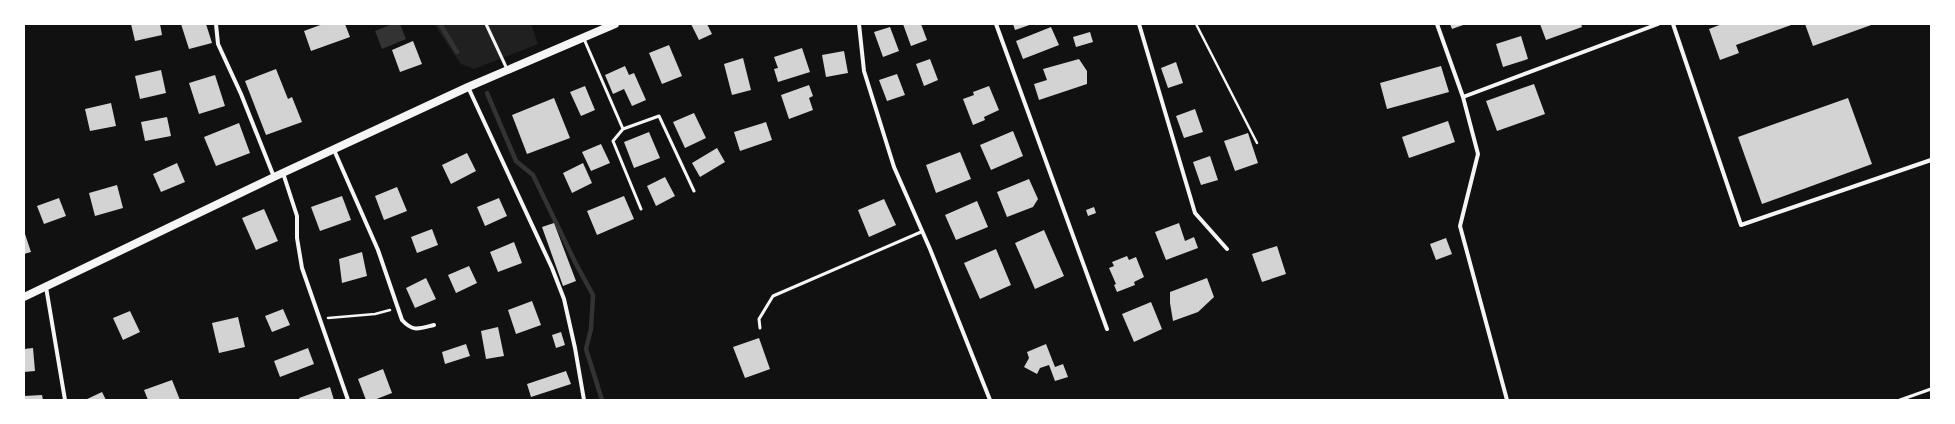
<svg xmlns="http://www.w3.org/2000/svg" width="1955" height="424" viewBox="0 0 1955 424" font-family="'Crimson Pro',serif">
<rect width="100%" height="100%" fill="#111"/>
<path fill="#202020" d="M434,24H531L538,44L474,69L461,64Z"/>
<path fill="#333" d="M392,24H400L406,39L382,49L375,31Z"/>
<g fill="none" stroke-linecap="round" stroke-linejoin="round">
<path stroke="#333" stroke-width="4.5" d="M440,24L457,52
M487,93L516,161L533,175L576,264L593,295L591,329L586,349L602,400"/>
</g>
<path fill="#d3d3d3" d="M131,24H160L162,35L135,41Z
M181,24H206L212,43L189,49Z
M323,24H345L350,37L311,51L304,31Z
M691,24H707L712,34L699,40Z
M903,24H921L927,40L911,46Z
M1013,24H1032L1015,30Z
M1450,24H1466L1452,29Z
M1540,24H1581L1582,27L1546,40Z
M1722,24H1794L1736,45L1739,53L1720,60L1709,29Z
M1805,24H1874L1813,46Z
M890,27L899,51L883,57L874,32Z
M1051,27L1059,45L1023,59L1016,41Z
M1090,32L1093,42L1076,47L1073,37Z
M1521,36L1528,59L1503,67L1496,44Z
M413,41L422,64L400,72L392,50Z
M669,45L682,76L662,84L649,53Z
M802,48L810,72L778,82L774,69L778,68L774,57Z
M844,51L848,73L826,77L822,55Z
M743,58L751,90L732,95L724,64Z
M930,59L938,80L924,86L916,64Z
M1079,59L1087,71V84L1039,100L1034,84L1047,80L1043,69Z
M1176,62L1183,83L1168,88L1161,68Z
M625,66L629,75L634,73L646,100L632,106L624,89L613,94L605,75Z
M1441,66L1449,92L1387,109L1380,83Z
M276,69L288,99L292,97L302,122L266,135L245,81Z
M161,70L166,93L140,99L135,76Z
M897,74L905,95L887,101L879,80Z
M215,75L225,106L199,114L189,83Z
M1534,84L1545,114L1497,131L1486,101Z
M809,85L813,96L809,98L813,110L789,119L781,95Z
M585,86L595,110L581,116L570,92Z
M989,86L999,110L984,117L985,120L973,125L963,99L974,95L973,92Z
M554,98L570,138L527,154L512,115Z
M1848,98L1872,164L1762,204L1738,137Z
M111,103L116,126L90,131L85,109Z
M1195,109L1203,132L1184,138L1176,116Z
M694,113L706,138L685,148L673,122Z
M167,117L171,136L145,141L141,122Z
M1448,121L1455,142L1409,158L1402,137Z
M766,122L772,140L740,151L734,132Z
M239,123L250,153L216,166L204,137Z
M1013,131L1023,156L991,170L980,145Z
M649,132L660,158L634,168L624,142Z
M1248,133L1258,163L1235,171L1224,141Z
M601,144L610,163L591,171L582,152Z
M717,148L725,162L700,177L692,163Z
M960,152L971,179L936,193L926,165Z
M467,153L476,171L451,184L442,165Z
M1210,156L1218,180L1201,185L1193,162Z
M177,163L185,182L161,192L153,174Z
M583,163L592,183L572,193L563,173Z
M665,177L675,196L656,206L647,186Z
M1029,179L1038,199L1033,207L1007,217L997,192Z
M117,185L123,208L95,216L89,193Z
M397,187L407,211L384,220L375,196Z
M342,196L351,220L320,231L311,207Z
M624,196L634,219L597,235L587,211Z
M59,198L66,216L44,224L37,206Z
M499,198L507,216L485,226L477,207Z
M884,199L896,225L869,237L858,210Z
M977,201L988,227L956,240L945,215Z
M1094,207L1096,213L1088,216L1086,210Z
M264,209L278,241L256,250L242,218Z
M554,223L576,281L563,286L542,227Z
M1179,223L1185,241L1194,237L1198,248L1166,260L1155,232Z
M432,229L438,245L417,253L411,237Z
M1044,230L1064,276L1035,289L1015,243Z
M24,231L31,252L24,254Z
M1446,238L1452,254L1436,260L1430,244Z
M514,242L522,263L498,272L490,252Z
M1277,246L1286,274L1262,282L1252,254Z
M996,249L1011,285L980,299L964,263Z
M362,252L367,276L342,283L339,259Z
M1127,256L1129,260L1136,257L1144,277L1134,282L1135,285L1117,292L1114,285L1116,284L1109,268L1114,266L1112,262Z
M469,266L477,283L456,293L448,275Z
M426,278L436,299L415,308L406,288Z
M1207,278L1214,297L1198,312L1173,321L1170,303V292Z
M532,301L541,325L516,334L508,310Z
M1151,302L1162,329L1134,342L1122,314Z
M283,309L290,325L272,332L265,316Z
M130,311L140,332L123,340L113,318Z
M238,317L245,347L219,353L212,323Z
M498,327L504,356L486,359L481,331Z
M561,332L565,345L556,348L552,335Z
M759,338L770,369L745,378L733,347Z
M466,344L470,356L445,364L442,352Z
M1046,344L1055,367L1063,364L1068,377L1055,381L1049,365L1040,368L1037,374L1024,367L1029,358L1027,352Z
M33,348L35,371L24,372V349Z
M308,348L314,364L280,377L274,361Z
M383,369L392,393L374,400H366L358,379Z
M566,371L571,384L531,397L527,384Z
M172,380L180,400H148L144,390Z
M330,387L334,400H300L299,398Z
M102,392L106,400H85Z
M42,395L43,400H24V396Z"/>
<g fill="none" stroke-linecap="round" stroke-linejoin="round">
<path stroke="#f5f5f5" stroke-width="2.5" d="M1196,24L1257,143
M328,318L375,314L390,310"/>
<path stroke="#f5f5f5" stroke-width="3" d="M486,24L507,69
M584,39L623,129
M641,209L613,141L623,129L659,116L694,191
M760,328L759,319L773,296L921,232
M1900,400L1931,389"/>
<path stroke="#f5f5f5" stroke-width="4" d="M216,24L218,44L241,94L274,177
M859,24L864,71L894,167L930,249L990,400
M996,24L1107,329
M1139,24L1195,213L1227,249
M1437,24L1463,97L1478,154L1460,226L1507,400
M1673,24L1741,225L1931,160
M468,87L552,268L564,299L575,348L584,400
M1463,97L1658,24
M334,150L378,250L402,320C413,332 418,329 434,325
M283,173L297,216V238L302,268L348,400
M46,287L65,400"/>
<path stroke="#f5f5f5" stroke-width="8" d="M24,297L274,177L468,87L615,24"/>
</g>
<rect width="1955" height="424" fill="none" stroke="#ffffff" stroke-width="50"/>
</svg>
